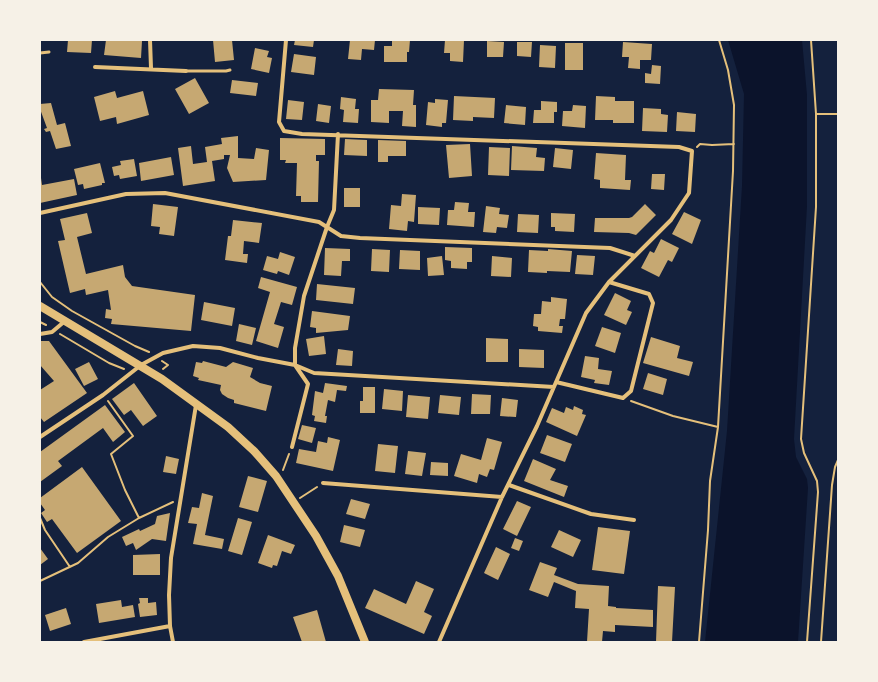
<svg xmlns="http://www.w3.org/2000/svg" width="878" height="682" viewBox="0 0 878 682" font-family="Helvetica,sans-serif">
<rect width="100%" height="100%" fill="#14213d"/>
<path fill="#0b132b" d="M728,40H802L807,95V206L794,439L796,457L807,479L808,488L798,642H705L727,431L742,186L744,94Z"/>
<path fill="#c6a872" d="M68,40H92L91,53L67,52Z
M106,40L142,41L141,58L104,55Z
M213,40H232L234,60L215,62Z
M295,40H314L313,47L294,45Z
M350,40H375L374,50L362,49L361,60L348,59Z
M392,40H410L409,52H407V62H384V46H392Z
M445,40H464L463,62L450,61V53H444Z
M487,41L504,42L503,57H487Z
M517,42H532L531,57L517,56Z
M623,42L652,44L651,60H640V69L628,68L629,57H622Z
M565,43H583V70H565Z
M540,45L556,46L555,68L539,67Z
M255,48L269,51L267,57L272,58L269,73L251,69Z
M294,54L316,57L314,75L291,72Z
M652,65L661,66L660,84L645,83V73L651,74Z
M195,78L209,103L189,114L175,89Z
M232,80L258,83L256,96L230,93Z
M379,89L414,90L413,105H416V127L402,126L403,111H389V123L371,122V100H378Z
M115,91L117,98L143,91L149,115L117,124L116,117L100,121L94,97Z
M454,96L495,98L494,118L473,117V121L453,120Z
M596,96L615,97V101H634V123H613V120H595Z
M341,97L356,99L355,109H359L358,123L343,122L344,110L340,109Z
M435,99L448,100L446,123H442V127L426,125L428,102L435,103Z
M288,100L304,102L302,120L286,119Z
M541,101L557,102V112H554V123H533L534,110H541Z
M51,103L57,125L65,123L71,146L56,149L50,131L46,132L44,129L47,128L40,109V104Z
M318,104L331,106L329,123L316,121Z
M506,105L526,107L525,125L504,123Z
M573,105L586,106L585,128L562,126L563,111H572Z
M643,108L661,109V114L668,115L667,132L642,131Z
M677,112L696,114L695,132L676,131Z
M238,136V158L254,159L256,148L269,150L266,180L233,182L227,168L230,155H224V159L212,161L215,181L183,186L178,148L191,146L193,164L207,162L205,147L222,144L221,138Z
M280,138L325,139V155H316V161H319L318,202H301V196H296L297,163H285L286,160H280Z
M345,139L367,140V156L344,155Z
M378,140L406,141V156H388V162H378Z
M470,144L472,176L449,178L446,145Z
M512,146L537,148L536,157L545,158L544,171L511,170Z
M489,147L510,148L509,176L488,175Z
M555,148L573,150L571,169L553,167Z
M596,153L626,155L625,180H631L630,190L600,188V180L594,179Z
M171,157L174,175L141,181L139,163Z
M134,159L137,176L120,179L119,175L114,176L112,167L121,165L120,161Z
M100,163L105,183H102V185L84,189L83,184L78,185L74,169Z
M652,174H665L664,190L651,189Z
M41,178L42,185L74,179L77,195L40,203Z
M344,188H360V207H344Z
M402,194L416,195L414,222L408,221L407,231L389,229L391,205L401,206Z
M455,202L469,203L468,212H475L474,227L447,225L448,210H454Z
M153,204L178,207L174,236L159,234L160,227L151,226Z
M645,204L656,215L636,235L629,233L594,232L595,218H629L632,217Z
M486,206L500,208L499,214L509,215L507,228L497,227L496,233L483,232Z
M418,207L440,208L439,225L418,224Z
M684,212L701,220L692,244L672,234Z
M87,213L92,233L77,237L86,274L123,265L125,277L132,286L195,295L191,331L111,324L112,319L105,318L106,309L111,310L108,290L86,295L85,289L70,293L58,241L65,240L60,219Z
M551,213L575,214L574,232L555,231V227H551Z
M518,214L539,215L538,233L517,232Z
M233,220L262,223L259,243L244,241L243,254H248L247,263L225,260L228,236H231Z
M661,239L679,248L672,262L668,260L659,277L641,268L650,251L654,253Z
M445,247L472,248V262H467V269L451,268V261L445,260Z
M325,248L350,249V261H342L341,276L324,275Z
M372,249L390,250L389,272L371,271Z
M548,249L572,251L570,272L547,271V273L528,272L529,250L548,251Z
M400,250L420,251V270L399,269Z
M280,252L295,257L289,275L278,271L277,274L263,270L267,256L278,259Z
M577,255L595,256L593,275L575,274Z
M442,256L444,275L428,276L427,258Z
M492,256L512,258L511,277L491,276Z
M261,277L297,287L292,305L281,302L274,324L284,327L278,348L256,341L270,292L258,288Z
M317,284L355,288L353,304L316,300Z
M615,293L631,301L627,310L632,312L626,325L604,315Z
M551,297L567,299L565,319H560L559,326H563L562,333L538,331V327L533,326L534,314H541L542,301L551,302Z
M204,302L235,308L232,326L201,320Z
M312,311L350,316L348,330L316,333V328L310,327Z
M239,324L256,328L252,345L236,341Z
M602,327L621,333L615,353L595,346Z
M324,336L326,354L309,356L306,339Z
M651,337L680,346L677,358L693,362L689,376L643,363Z
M486,338L508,339V362H486Z
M40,341H49L87,393L44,422L40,417V390L54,381L40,365Z
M338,349L353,351L352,366L336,365Z
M519,349L544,350V368L519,367Z
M585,356L599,358L598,369L612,371L609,385L594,383L595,380L581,377Z
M203,361L226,367L233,362L253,368L250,377L260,383L272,386L266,411L234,403V400L228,398L222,394L220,390L221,385L198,380L199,378L193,376L196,362L202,363Z
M89,362L98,379L84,386L75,369Z
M648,373L667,379L663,395L643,389Z
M134,383L157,416L143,426L131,410L124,415L112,399Z
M325,383L347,386L346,391L337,390L335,402L328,400L325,416H327L326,423L314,421L315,416L312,415L315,391L323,393Z
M363,387H375V413H360V401H363Z
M384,389L403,391L402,411L382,409Z
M472,394L491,395L490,414H471Z
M408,395L430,397L428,419L406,417Z
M440,395L461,397L459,415L438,413Z
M502,398L518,400L516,417L500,416Z
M105,405L125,432L113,442L103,428L58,461L62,466L40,482V452Z
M574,406L583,410L582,414L586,415L577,436L546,422L552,408L564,413L566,407L573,410Z
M302,425L316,428L312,443L298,439Z
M547,435L572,444L565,462L540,453Z
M328,437L340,440L333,471L296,463L299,449L316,452L318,441L327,443Z
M487,438L502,442L494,470L490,469L487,477L479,474L477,483L454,476L461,454L481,460Z
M378,444L398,446L395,473L375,471Z
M408,451L426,453L422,476L405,474Z
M166,456L179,459L176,474L163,472Z
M533,459L556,469L550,480L568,486L564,497L524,481Z
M431,462L448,463V476L430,475Z
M82,467L121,521L77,553L52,519L47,522L41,513L45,510L40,503V498Z
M248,476L267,481L258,512L239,507Z
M202,493L213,496L205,535L224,539L222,549L193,544L197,524L188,523L192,507L199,508Z
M351,499L370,504L365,519L346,514Z
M517,501L531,507L517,536L503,529Z
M170,513L166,541L152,539L136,550L133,543L126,546L122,537L139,529L140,531L155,524L157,516Z
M238,518L252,522L242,555L228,551Z
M344,525L365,530L360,547L340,542Z
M598,527L630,531L624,574L592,570Z
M559,530L581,540L573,557L551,547Z
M268,535L295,545L291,554L282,551L277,566L273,565L272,568L258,563Z
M515,538L523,541L519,551L511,548Z
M496,547L510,554L498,580L484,573Z
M40,548L48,559L40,565Z
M160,554V575H133V555Z
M540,562L557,568L554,575L578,584L609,586L608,606L616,607V608L653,610V627L615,625V632L603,631L602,642H587L589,609L575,608L576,591L554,582L548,597L529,590Z
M416,581L434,589L424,612L432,616L424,634L365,608L374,589L406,604Z
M658,586L675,587L672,642H656Z
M139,598H148V603L156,602L157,615L140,617L138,604L140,603Z
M121,600L122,607L133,605L135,617L99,623L96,604Z
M66,608L71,624L50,631L45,615Z
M317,610L326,642H302L293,617Z"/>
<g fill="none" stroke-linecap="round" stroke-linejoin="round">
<path stroke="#e5c07b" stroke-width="2" d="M816,114H838
M697,147L700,144L712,145L734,144
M40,282L52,297L72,311L135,346L149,352
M40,322L46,325
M60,334L109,363L124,369
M162,361L168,365L163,369
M108,401L133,436L111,454L125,490L139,518
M631,401L673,416L718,427
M283,470L289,454
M300,498L317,487
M40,518L45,530L70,567
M40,581L78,563L108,537L139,518L173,502
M699,642L708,530L710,481L718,427L733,171L734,105L728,70L719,40
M807,642L818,492L817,481L804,453L801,439L816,207V114L811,40
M821,642L832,485L835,467L838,460"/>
<path stroke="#e5c07b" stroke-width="3" d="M40,53L49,52
M186,71H226L230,70"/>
<path stroke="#e5c07b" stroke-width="4" d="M150,40L151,68
M286,40L279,122L284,131L302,134L679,147L692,151L689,193L671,220L609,282L586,313L537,426L502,497L439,642
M95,67L186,71
M40,213L126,194L165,193L319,222L341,236L360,238L610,248L635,256
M40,334L52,332L65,321
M556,382L623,398L631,391L653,303L649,294L609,282
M40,437L103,395L141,365L163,353L193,346L220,348L258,358L295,365L314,373L554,387
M292,447L308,384L295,365V348L304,296L327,227L334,210L338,134
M323,483L502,497
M509,485L591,514L634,520
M84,642L170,626
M173,642L170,626L169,595L171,558L196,405"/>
<path stroke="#e5c07b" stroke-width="8" d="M40,306L162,379L228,427L254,451L276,476L316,536L338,576L365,642"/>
</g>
<rect width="878" height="682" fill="none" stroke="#f6f1e7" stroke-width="82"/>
</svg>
